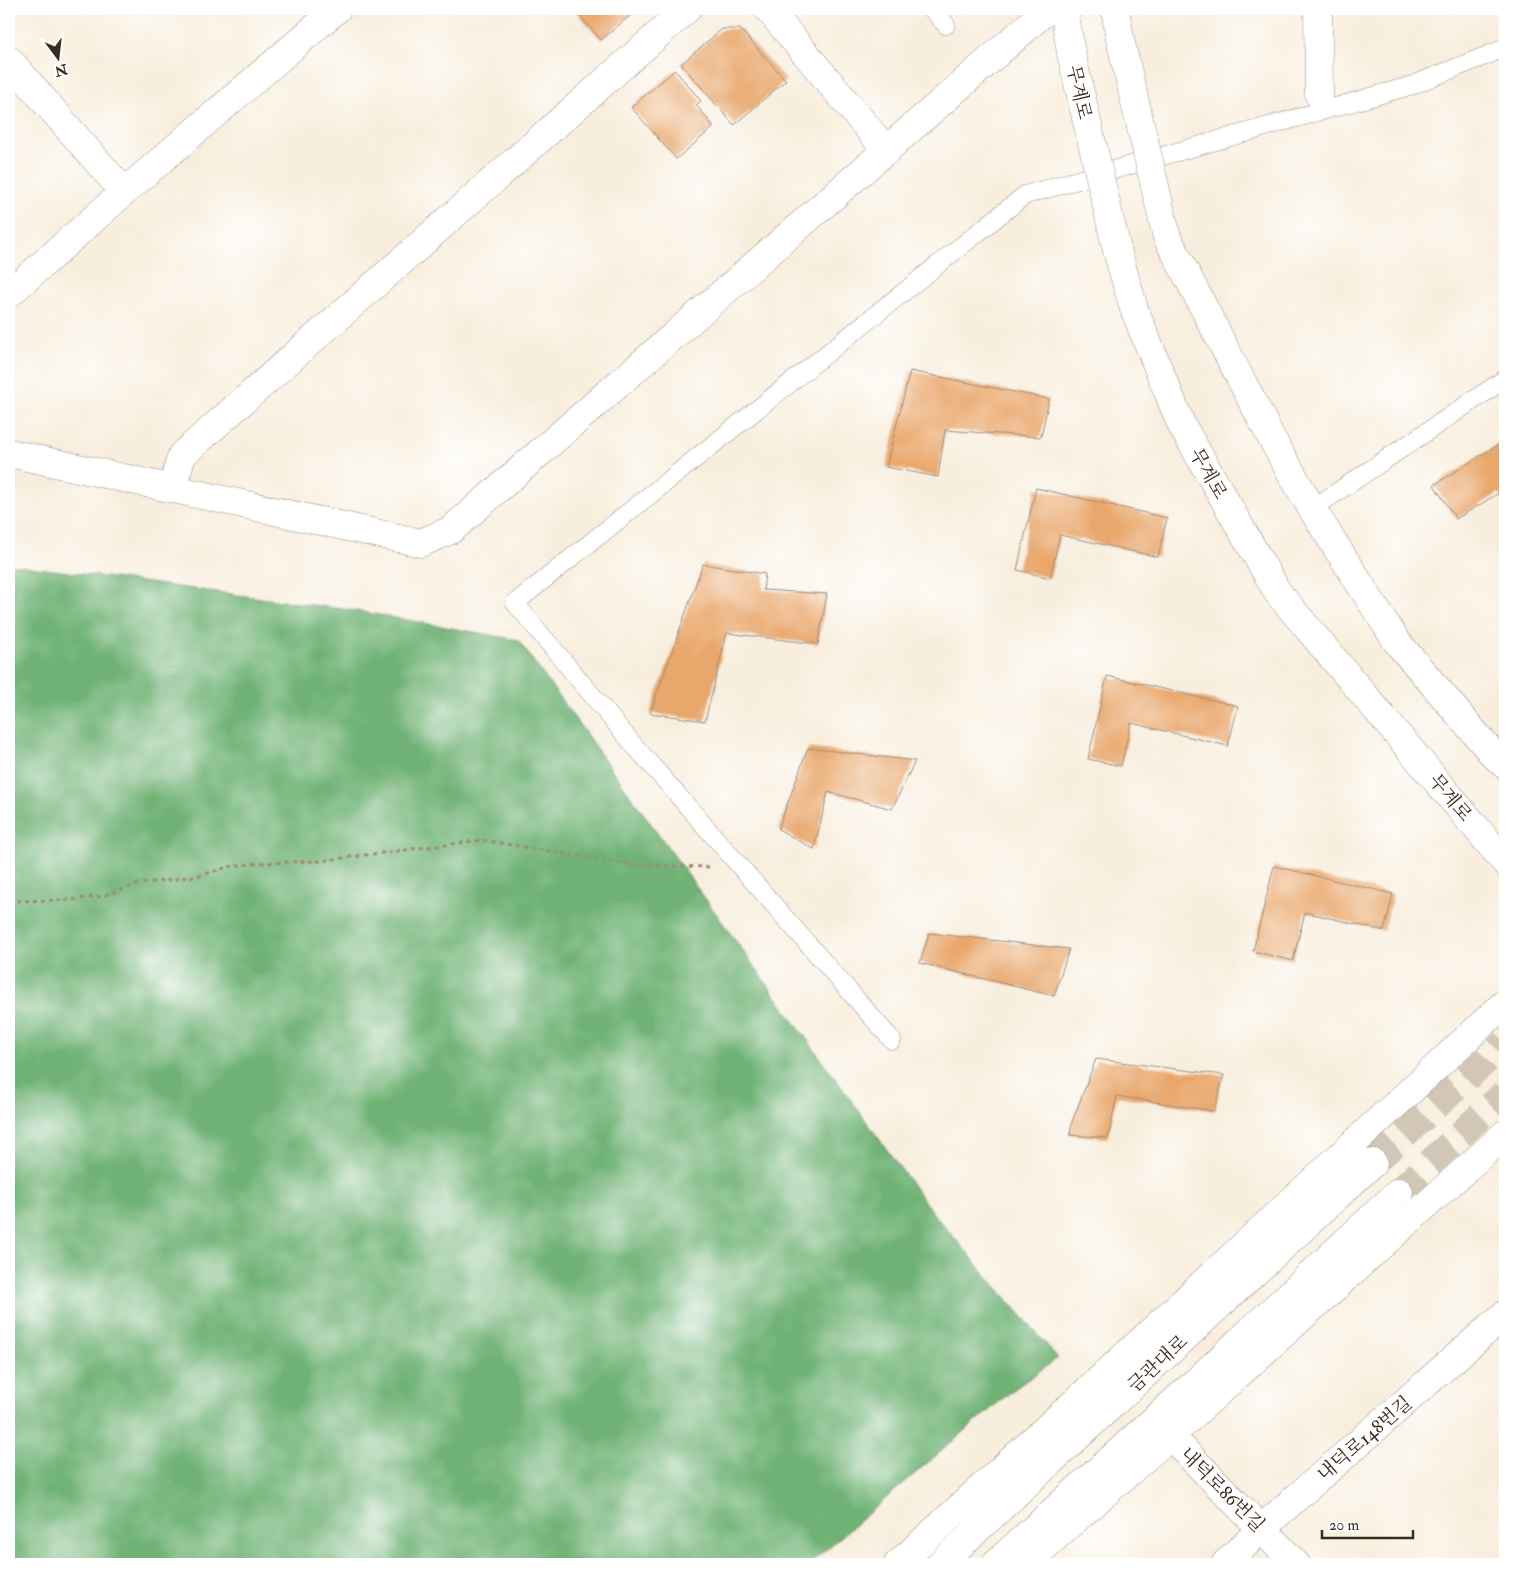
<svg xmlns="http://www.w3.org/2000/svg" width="1514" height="1573" viewBox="0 0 1514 1573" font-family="'IM FELL Double Pica','Noto Serif KR',serif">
<rect width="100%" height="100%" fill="#fff"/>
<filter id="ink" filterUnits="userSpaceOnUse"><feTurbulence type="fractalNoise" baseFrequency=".02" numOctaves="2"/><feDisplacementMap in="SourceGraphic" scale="10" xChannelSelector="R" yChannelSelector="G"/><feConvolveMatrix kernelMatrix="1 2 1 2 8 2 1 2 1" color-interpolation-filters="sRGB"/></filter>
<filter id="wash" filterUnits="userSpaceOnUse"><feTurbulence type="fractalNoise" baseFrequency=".0096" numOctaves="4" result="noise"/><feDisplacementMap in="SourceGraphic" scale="20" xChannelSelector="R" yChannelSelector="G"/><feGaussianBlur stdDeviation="1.12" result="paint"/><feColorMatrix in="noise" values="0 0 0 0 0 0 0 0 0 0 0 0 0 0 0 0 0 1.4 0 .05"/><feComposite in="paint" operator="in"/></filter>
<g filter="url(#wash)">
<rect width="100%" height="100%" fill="#f8eedd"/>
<path fill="#70b275" stroke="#566e4a" d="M9,564L357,611L518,640L932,1212L1058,1358L1013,1390L809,1564H9Z"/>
<g id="blocks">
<path fill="#e9a76c" d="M574,9H638L601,40Z
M722,29H740L786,80L734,125L681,64Z
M675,70L701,101L696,105L714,127L676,159L631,107Z
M910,371L1049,399L1041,437L945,430L938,477L886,467Z
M1505,440V503L1499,493L1456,519L1434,485Z
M1036,488L1167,518L1158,557L1060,535L1050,578L1017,570Z
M703,564L765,574L763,590L827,594L818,644L727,633L705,721L650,713Z
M1107,676L1238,706L1228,746L1131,723L1121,766L1088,759Z
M808,748L915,761L892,809L828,792L814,849L778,829Z
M1274,866L1393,894L1384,931L1305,912L1293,961L1253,951Z
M929,933L1069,949L1054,996L920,963Z
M1096,1059L1224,1075L1214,1111L1117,1096L1108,1138L1070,1135L1072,1122Z"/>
</g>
</g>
<g filter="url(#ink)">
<use href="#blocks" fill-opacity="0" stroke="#9a8c7e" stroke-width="1"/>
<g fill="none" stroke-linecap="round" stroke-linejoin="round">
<path stroke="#d2c7b7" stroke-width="28" stroke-dasharray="28 14" stroke-linecap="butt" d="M1373,1163L1505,1043
M1399,1192L1505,1093"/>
<defs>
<path id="lane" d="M932,9L946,25
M1312,509L1505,379
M892,1040L632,743L515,603L1025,195L1413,85L1505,48"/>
<path id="street" d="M768,9L887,151
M1318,9L1319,95
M9,60L124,192
M9,294L124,192L337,9
M9,453L421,543L451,530L1048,9
M172,488L182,455L687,9
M1170,1436L1296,1564
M1225,1564L1262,1528L1505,1314"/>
<path id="secondary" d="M1064,9L1071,53
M1115,9L1120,39
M1167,237L1273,441L1312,509L1397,642L1492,753L1505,765
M1117,250L1134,309L1181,424L1278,593L1505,862
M1025,1564L1170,1436L1505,1134"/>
<path id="primary" d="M898,1564L1087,1391L1505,1003
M940,1564L1373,1163
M995,1564L1188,1389L1399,1192"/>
</defs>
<use href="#lane" stroke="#9a8c7e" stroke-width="19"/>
<use href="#street" stroke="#9a8c7e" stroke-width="29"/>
<use href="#secondary" stroke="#9a8c7e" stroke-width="29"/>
<use href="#primary" stroke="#9a8c7e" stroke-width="29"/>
<path stroke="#9a8c7e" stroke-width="3" stroke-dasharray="4 4" stroke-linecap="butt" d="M9,901L72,900L103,896L138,884L198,876L228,867L257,863L320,861L482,840L632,865L709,867"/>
<use href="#lane" stroke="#fff" stroke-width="18"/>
<use href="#street" stroke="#fff" stroke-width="28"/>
<use href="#secondary" stroke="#fff" stroke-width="28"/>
<use href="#primary" stroke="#fff" stroke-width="28"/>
<defs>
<path id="secondary-bridge" d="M1120,39L1167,237
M1071,53L1117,250"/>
</defs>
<use href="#secondary-bridge" stroke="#9a8c7e" stroke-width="29" stroke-linecap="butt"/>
<use href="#secondary-bridge" stroke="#fff" stroke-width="28"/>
</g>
</g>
<g text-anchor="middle" stroke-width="4" stroke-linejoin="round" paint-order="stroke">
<g font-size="19" fill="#3b2a1e" stroke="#fff">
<text transform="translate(1080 92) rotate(77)" y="7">무계로</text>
<text transform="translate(1209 473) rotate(60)" y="7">무계로</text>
<text transform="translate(1451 797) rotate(50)" y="7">무계로</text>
<text transform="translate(1157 1363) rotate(-43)" y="7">금관대로</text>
<text transform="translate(1364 1438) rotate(-41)" y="7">내덕로148번길</text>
<text transform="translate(1223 1489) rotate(45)" y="7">내덕로86번길</text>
</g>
</g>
<rect width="1514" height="1573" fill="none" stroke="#fff" stroke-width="30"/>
<g transform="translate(58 58) rotate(165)" stroke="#ffffff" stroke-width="4" paint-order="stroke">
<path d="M0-4L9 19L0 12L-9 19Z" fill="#3b2a1e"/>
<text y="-8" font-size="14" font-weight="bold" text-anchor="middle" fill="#3b2a1e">N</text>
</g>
<path d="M1322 1530v8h91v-8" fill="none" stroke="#3b2a1e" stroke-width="2.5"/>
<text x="1329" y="1530" font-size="15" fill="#3b2a1e" stroke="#ffffff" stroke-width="4" paint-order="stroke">20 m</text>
</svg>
